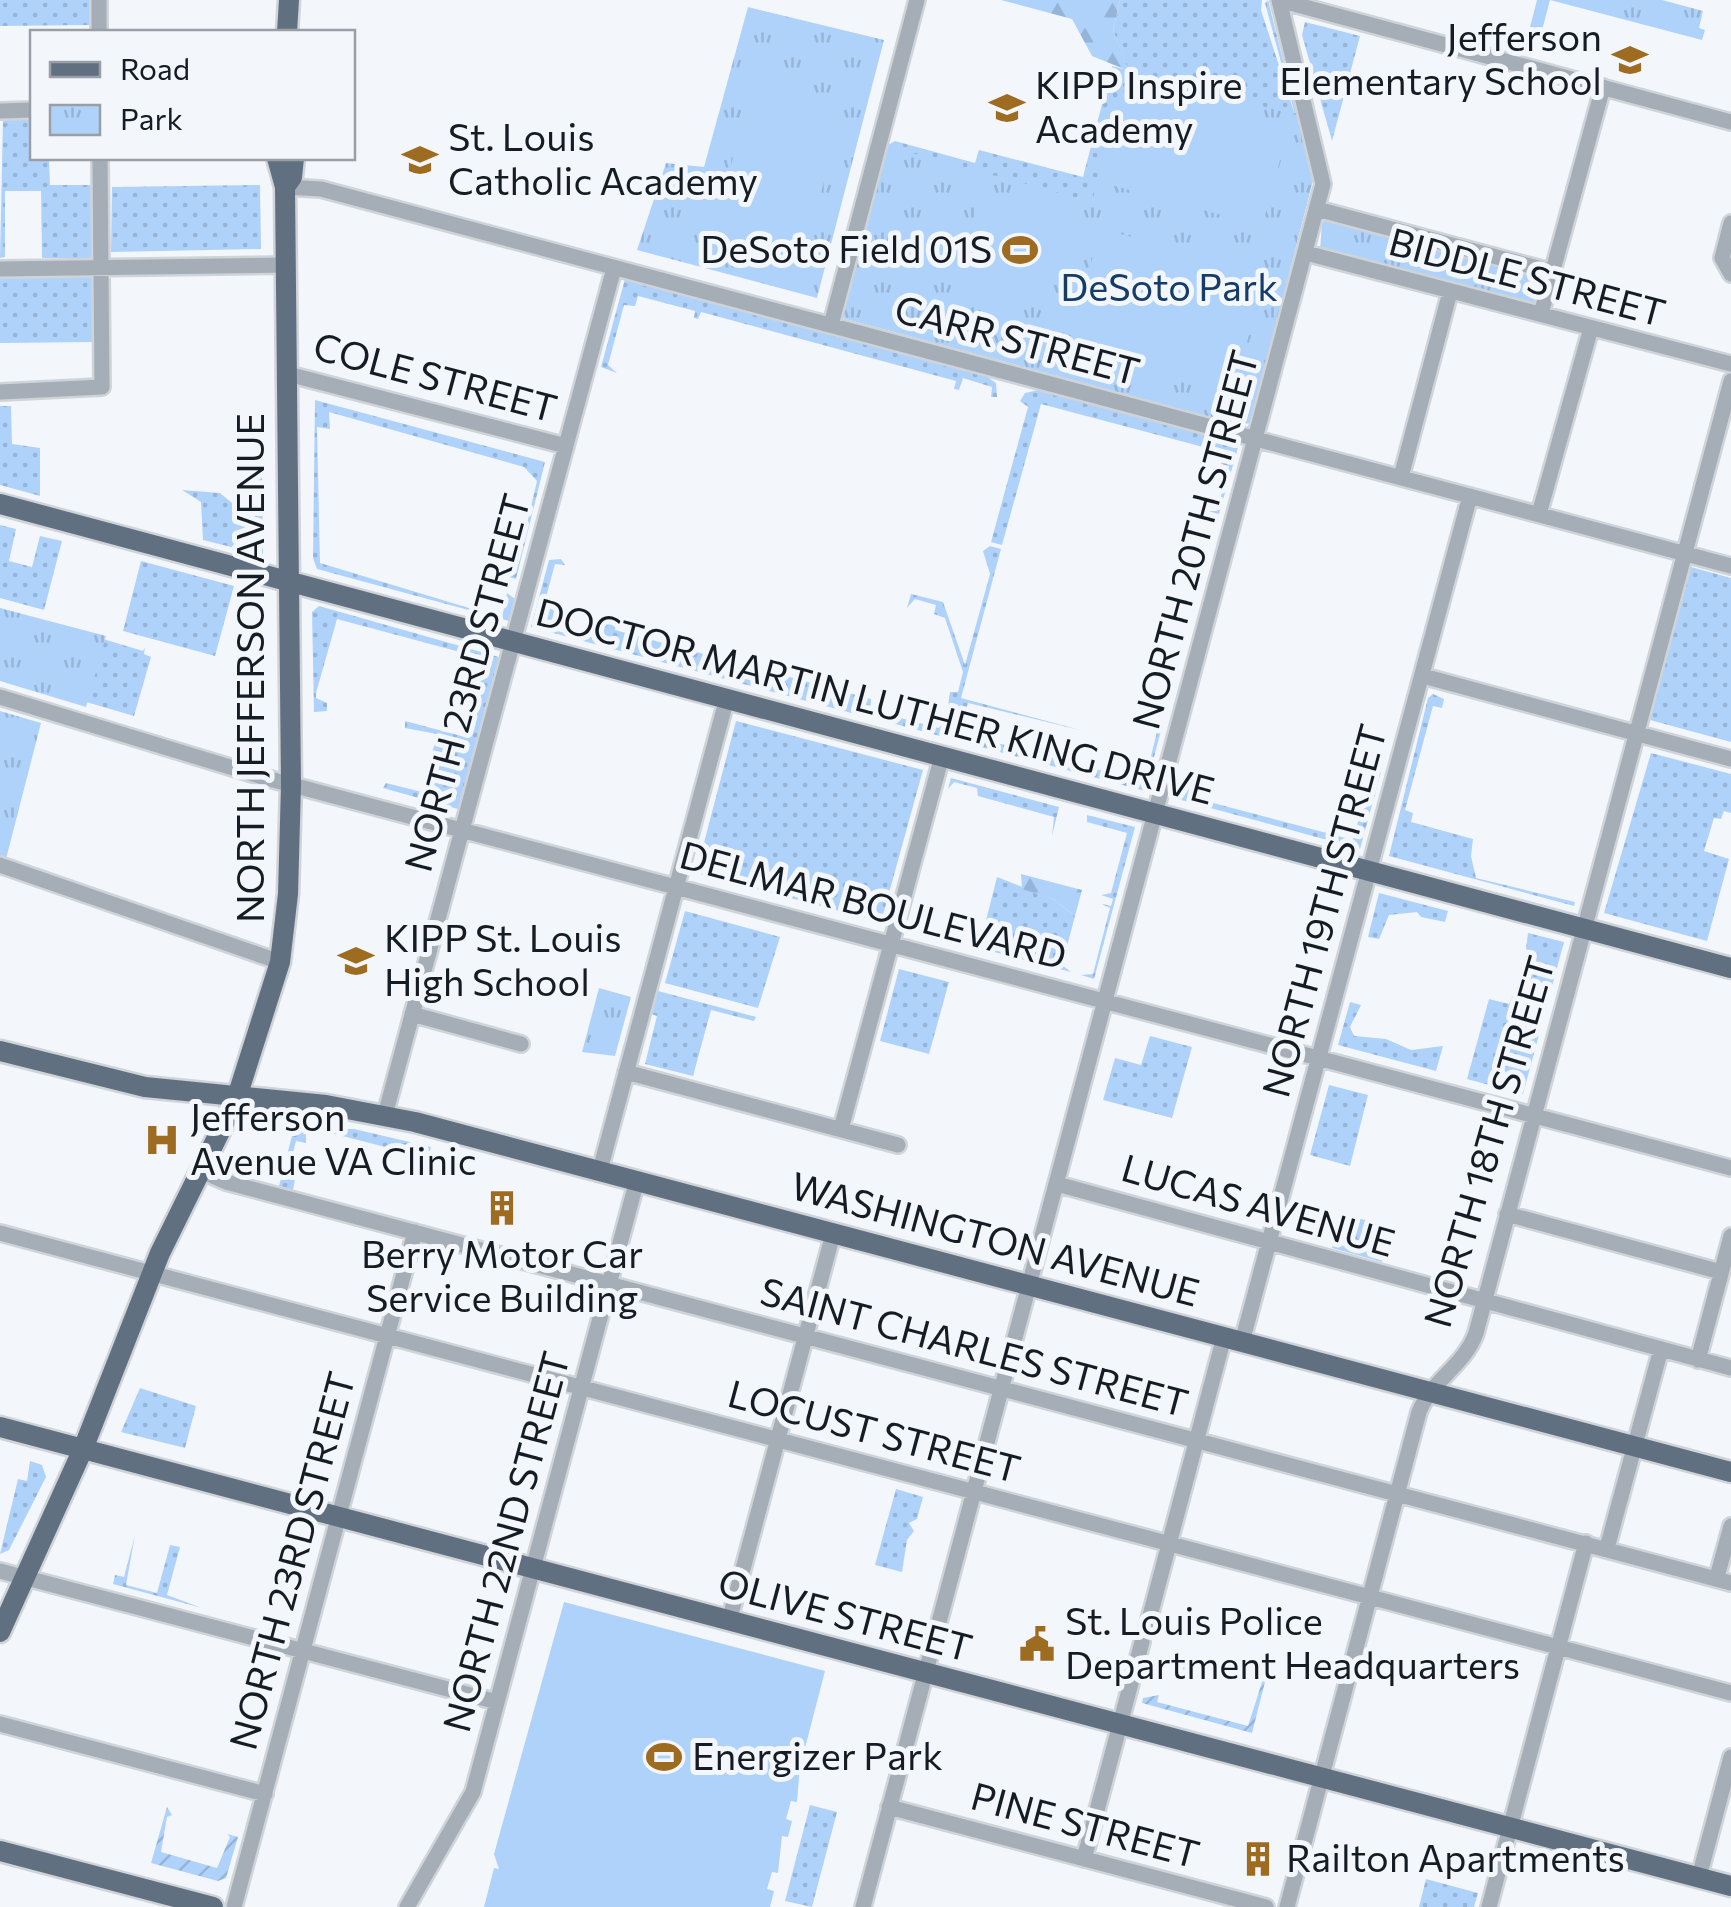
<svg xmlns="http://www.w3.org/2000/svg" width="1731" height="1907" viewBox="0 0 1731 1907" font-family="Commissioner,sans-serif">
<defs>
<pattern id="grass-dots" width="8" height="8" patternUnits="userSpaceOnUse" patternTransform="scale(2.5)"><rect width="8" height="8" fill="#afd2fb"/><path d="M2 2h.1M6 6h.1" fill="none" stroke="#96b4d7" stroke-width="1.8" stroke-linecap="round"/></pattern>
<pattern id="forest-firs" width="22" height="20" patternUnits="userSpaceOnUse" patternTransform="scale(2.5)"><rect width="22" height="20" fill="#afd2fb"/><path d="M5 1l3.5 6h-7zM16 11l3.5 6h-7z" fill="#96b4d7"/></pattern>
<pattern id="park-tufts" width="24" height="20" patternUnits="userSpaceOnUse" patternTransform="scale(2.5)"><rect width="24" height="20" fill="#afd2fb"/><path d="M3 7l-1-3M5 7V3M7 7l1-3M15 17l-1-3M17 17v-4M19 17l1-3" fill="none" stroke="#96b4d7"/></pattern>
<pattern id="garden-furrows" width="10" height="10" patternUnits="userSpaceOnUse" patternTransform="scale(2.5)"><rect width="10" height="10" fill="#afd2fb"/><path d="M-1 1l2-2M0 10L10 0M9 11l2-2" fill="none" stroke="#96b4d7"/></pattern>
</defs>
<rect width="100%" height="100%" fill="#f3f7fc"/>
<path fill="url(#grass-dots)" d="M0,0H90L91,25L0,26Z
M1120,0H1262L1261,10L1296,118L1265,3L1268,0L1313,180L1251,421L886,146L895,141L975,163L979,150L1083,177L1112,66L1128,70L1113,30Z
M1305,22L1360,36L1332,141L1302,35Z
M32,118V158H49L50,185H93L94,256L90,258H42L41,191H5V257L0,258L3,119Z
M260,185L261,249L111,252L112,187Z
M92,277L95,342L0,343V278Z
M625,279L986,376L996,383L997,397H991L992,387L963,378L959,390L954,389L956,381L701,312L698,319L694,318L695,311L638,296L635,306L624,305L608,365L617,373L601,367Z
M1039,390L1239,444L1219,514L1208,511H1217L1229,466L1221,464L1222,452L1041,404L1002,545L991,542L1028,407L1020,401L1025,393Z
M315,400L545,462L516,579L495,573L517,566L537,481L524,467L329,412L330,429L317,427L320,563L502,618L507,593L515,599L509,621L317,569L313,558Z
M0,406H11L12,444L40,448V496L0,485Z
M262,468L263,555L203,540L201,502L182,490L220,493L237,507L255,469Z
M0,525L16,529L9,561L32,567L40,536L62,541L44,610L0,598Z
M990,546L1001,549L961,698L1084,731L968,703L960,733L1133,779L1136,769L1147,772L1158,728L1150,722L1163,723L1145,791L888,722L894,706L897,717L939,728L946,719L950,692H958L963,672L945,618L934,614L936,605L915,599L907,608L911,594L943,602L965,665L990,574L983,551Z
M561,559L565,565L555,564L546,597L556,602L550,629L587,639L591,624L600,626L603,616L617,620L615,630L871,699L870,718L531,627L549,560Z
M141,561L234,586L215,656L123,631Z
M1691,567L1731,578V742L1650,720Z
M319,606L499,657L458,809L383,788L386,783L422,792L437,734L405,728V721L465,737L486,659L337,619L316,693V698L327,703V711L314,712L312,612Z
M0,608L143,651L145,647L144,654L151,657L134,716L35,687Z
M1433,694L1444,699L1442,708L1433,706L1405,810L1413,813L1411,822L1473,839L1471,856L1476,878L1575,902L1574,906L1389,856L1428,698Z
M736,721L923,770L881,922L696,873Z
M1651,753L1731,774V813L1724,811L1721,819L1714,818L1704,851L1729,859L1707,941L1604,913Z
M1372,770L1381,772L1360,849L1174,798L1179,779L1202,800L1353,840Z
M951,778L1059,807L1052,836L1054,817L978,796L977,788L954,782L948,789Z
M1087,815L1135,827L1094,979L1081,975L1093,974L1110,908L1102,904L1111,906L1113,899L1101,895L1111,893L1127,833L1087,822Z
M997,877L1053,899L1075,916L1062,965L1071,972L979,948Z
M1379,893L1448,911L1445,922L1421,917L1417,912L1389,915L1379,939L1368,937Z
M685,911L780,937L758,1008L665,983Z
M1528,933L1564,942L1523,1094L1467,1079L1489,999L1509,1004L1513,995L1522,996L1534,953L1526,949Z
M899,969L949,982L929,1054L880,1041Z
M658,991L756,1017L754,1021L711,1010L693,1076L645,1064L657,1016L651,1014Z
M1350,1002L1361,1005L1350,1027L1354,1036L1386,1039L1411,1050L1443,1046L1436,1071L1338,1045Z
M1150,1036L1192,1047L1172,1118L1103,1100L1115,1058L1141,1065Z
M1329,1085L1368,1095L1350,1166L1310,1155Z
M294,1128L354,1129L431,1147L428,1158L323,1131L306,1132V1143L296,1141L287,1176L295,1179L293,1190L279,1186Z
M140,1388L196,1406L185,1448L121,1432Z
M30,1461L42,1465L46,1477L9,1550L0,1554L18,1479L27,1481Z
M896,1489L923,1497L917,1519L909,1523L914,1531L907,1540L902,1572L875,1565Z
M135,1535L126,1585L157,1593L170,1545L180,1547L167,1595L202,1608L113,1584L115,1575L124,1577Z
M810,1805L837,1812L812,1907L785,1901Z
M1426,1879L1478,1893L1474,1907H1419Z"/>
<path fill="url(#forest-firs)" d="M1001,0H1120L1113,30L1129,71L1092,56L1072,19Z
M1021,874L1082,890L1075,916L1053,899L1022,889Z"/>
<path fill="url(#park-tufts)" d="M1537,0H1662L1703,11L1699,28L1705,30L1702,40L1550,0L1540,38L1528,35Z
M748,7L884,40L817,298L637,250L666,163L704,167Z
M1129,71L1299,116L1313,180L1250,423L1240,425L842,318L886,146L1092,202Z
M1329,219L1540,276L1535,303L1320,250L1322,223Z
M0,608L106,636L86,707L0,681Z
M0,711L41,723L6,859L0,857Z
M599,988L631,997L615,1056L582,1052Z
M1352,1217L1392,1226L1382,1262L1332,1248L1333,1244L1344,1246Z"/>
<path fill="url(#garden-furrows)" d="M1183,1659L1265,1682L1252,1733L1142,1703L1143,1698L1159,1695L1157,1702L1248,1726L1262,1682L1223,1671L1220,1675L1187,1661L1188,1670L1181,1669L1175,1684Z
M167,1807L172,1815L167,1817L161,1852L217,1868L230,1837L227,1834L238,1837L226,1878L218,1881L151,1863Z"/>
<path fill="#afd2fb" d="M754,77L845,101L798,281L707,258Z
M1139,83L1290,124L1262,226L1111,185Z
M990,192L1083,218C1063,295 1031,310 955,286L982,196Z
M1100,229L1265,270L1235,391L1069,349Z
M564,1602L825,1671L805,1748L811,1750L807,1766L800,1765L797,1802L791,1801L786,1819L792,1821L788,1837L782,1836L778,1873L772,1872L767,1889L774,1891L770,1907H484L494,1868L499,1869L494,1854Z"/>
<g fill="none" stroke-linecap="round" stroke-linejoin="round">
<defs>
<path id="minor" d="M99,0V32
M1279,0L1731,122
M0,111L32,110
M285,187L321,189L1731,566
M1317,209L1553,272
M1731,223L1722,258L1731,274
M1306,253L1731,364
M0,269L286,265
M1541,314L1603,87
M831,325L917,0
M288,374L566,446
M0,392L102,387L100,158
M1401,477L1450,292
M1539,514L1591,328
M1423,676L1731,759
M0,697L266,778L1731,1168
M0,865L280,962
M412,1014L521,1044
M626,1072L898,1145
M385,1115L614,268
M841,1129L942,756
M600,1170L727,698
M201,1171L226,1182L1731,1583
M1057,1184L1731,1368
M1507,1214L1721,1272
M0,1233L1731,1693
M1242,1342L1470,496
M1698,1360L1731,1236
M1607,1548L1661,1349
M0,1571L497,1702
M1717,1577L1731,1526
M729,1621L833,1234
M1147,1627L1224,1337
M0,1724L265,1794
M889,1807L1266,1907
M1084,1859L1142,1642
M1699,1877L1731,1757
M234,1907L415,1232
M407,1907L473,1792L637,1180
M863,1907L1323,184L1279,0
M1287,1907L1419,1412C1431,1381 1465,1365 1476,1333L1731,381
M1489,1907L1586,1543"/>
<path id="major" d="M287,32L289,0
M285,187L292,177L294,158
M0,504L1731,968
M0,1051L145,1087L326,1105L415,1122L1731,1472
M0,1427L1731,1886
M0,1632L83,1449L160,1253L237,1097L280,962L288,894L291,785L285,187L277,158
M0,1851L213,1907"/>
</defs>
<use href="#minor" stroke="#cfd4d9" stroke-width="20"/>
<use href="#major" stroke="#cfd4d9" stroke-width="25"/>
<use href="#minor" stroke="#a5adb7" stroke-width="15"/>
<use href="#major" stroke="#617081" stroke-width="20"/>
</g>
<defs>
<symbol id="school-bare" viewBox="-9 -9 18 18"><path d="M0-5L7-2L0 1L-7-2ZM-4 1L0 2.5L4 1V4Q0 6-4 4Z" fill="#9e6c21" stroke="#f3f7fc" stroke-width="2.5" paint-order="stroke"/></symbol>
<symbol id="stadium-bare" viewBox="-9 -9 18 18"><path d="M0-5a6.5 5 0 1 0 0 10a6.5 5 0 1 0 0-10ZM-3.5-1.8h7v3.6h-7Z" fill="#9e6c21" stroke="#f3f7fc" stroke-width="2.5" paint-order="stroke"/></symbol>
<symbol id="hospital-bare" viewBox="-9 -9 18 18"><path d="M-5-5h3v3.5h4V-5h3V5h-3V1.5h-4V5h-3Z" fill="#9e6c21" stroke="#f3f7fc" stroke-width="2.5" paint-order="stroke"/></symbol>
<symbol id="building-bare" viewBox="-9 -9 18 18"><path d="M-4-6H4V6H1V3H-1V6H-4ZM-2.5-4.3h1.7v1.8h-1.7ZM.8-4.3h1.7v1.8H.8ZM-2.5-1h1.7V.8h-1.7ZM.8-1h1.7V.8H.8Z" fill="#9e6c21" stroke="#f3f7fc" stroke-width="2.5" paint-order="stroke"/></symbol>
<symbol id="civic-bare" viewBox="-9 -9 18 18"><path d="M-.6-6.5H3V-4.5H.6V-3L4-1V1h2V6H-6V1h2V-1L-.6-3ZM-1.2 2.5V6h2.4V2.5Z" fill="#9e6c21" stroke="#f3f7fc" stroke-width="2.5" paint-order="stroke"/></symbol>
</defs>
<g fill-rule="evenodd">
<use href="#school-bare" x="1605" y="35" width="50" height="50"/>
<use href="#school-bare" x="982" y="83" width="50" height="50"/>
<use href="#school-bare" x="395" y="135" width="50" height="50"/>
<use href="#stadium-bare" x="995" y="225" width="50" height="50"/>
<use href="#school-bare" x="331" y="936" width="50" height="50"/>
<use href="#hospital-bare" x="137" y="1115" width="50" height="50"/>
<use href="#building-bare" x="477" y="1183" width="50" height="50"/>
<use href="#civic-bare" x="1012" y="1619" width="50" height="50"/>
<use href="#stadium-bare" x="639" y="1732" width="50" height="50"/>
<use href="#building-bare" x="1233" y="1834" width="50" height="50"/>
</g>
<g text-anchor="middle" stroke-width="10" stroke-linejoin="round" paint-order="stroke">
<g font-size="38" fill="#151c24" stroke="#f3f7fc" text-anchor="start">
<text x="1602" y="51" text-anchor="end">Jefferson<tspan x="1602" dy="44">Elementary School</tspan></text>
<text x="1035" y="99">KIPP Inspire<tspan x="1035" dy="44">Academy</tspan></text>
<text x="448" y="151">St. Louis<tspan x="448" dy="44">Catholic Academy</tspan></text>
<text x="992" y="263" text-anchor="end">DeSoto Field 01S</text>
<text x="384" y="952">KIPP St. Louis<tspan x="384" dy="44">High School</tspan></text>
<text x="190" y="1131">Jefferson<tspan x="190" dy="44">Avenue VA Clinic</tspan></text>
<text x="502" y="1268" text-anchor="middle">Berry Motor Car<tspan x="502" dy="44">Service Building</tspan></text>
<text x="1065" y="1635">St. Louis Police<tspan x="1065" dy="44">Department Headquarters</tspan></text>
<text x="692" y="1770">Energizer Park</text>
<text x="1286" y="1872">Railton Apartments</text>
</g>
<g font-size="38" fill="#151c24" stroke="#f3f7fc">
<text transform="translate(1527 278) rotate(15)" y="13">BIDDLE STREET</text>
<text transform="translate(1017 341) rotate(15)" y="13">CARR STREET</text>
<text transform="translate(435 378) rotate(15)" y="13">COLE STREET</text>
<text transform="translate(1196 540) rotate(-75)" y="13">NORTH 20TH STREET</text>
<text transform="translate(251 668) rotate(-90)" y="13">NORTH JEFFERSON AVENUE</text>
<text transform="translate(468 683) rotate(-75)" y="13">NORTH 23RD STREET</text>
<text transform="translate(875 702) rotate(15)" y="13">DOCTOR MARTIN LUTHER KING DRIVE</text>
<text transform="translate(873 906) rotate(15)" y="13">DELMAR BOULEVARD</text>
<text transform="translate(1325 911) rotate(-75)" y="13">NORTH 19TH STREET</text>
<text transform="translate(1490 1142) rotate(-74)" y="13">NORTH 18TH STREET</text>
<text transform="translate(1258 1206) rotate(16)" y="13">LUCAS AVENUE</text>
<text transform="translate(995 1240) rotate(15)" y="13">WASHINGTON AVENUE</text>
<text transform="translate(974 1348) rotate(15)" y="13">SAINT CHARLES STREET</text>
<text transform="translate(874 1432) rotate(15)" y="13">LOCUST STREET</text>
<text transform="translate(507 1542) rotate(-75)" y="13">NORTH 22ND STREET</text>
<text transform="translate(293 1561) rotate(-75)" y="13">NORTH 23RD STREET</text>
<text transform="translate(845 1616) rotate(15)" y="13">OLIVE STREET</text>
<text transform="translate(1085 1826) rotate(15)" y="13">PINE STREET</text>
</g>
<g font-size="38" fill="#153d67" stroke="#f3f7fc">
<text x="1169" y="301">DeSoto Park</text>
</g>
</g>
<rect x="30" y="30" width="325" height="130" fill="#f3f7fc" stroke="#9a9fa6" stroke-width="2.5"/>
<rect x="50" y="62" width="50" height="15" fill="#617081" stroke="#9a9fa6" stroke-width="2.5"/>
<text x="120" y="80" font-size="30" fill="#151c24">Road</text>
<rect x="50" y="105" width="50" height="30" fill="url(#park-tufts)" stroke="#9a9fa6" stroke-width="2.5"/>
<text x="120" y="130" font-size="30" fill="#151c24">Park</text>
</svg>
